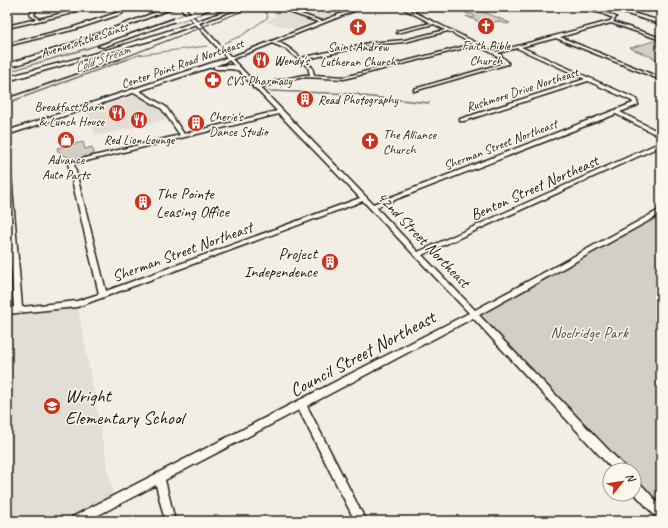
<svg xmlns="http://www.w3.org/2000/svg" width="668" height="528" viewBox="0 0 668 528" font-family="Caveat,sans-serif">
<rect width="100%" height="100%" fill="#f2eee4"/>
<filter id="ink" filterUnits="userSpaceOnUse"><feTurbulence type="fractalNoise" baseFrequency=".025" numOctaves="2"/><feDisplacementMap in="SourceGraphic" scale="8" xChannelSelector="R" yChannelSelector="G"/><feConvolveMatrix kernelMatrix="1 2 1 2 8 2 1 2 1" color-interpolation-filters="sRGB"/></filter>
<g filter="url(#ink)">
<path fill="#e2ded5" d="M276,7H314L338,13L295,29L266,22L275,16L271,12L272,9Z
M137,95L160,109L169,119L100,135H95L87,112Z
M78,308L113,495L63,521H7V316Z"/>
<path fill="#d2cfc6" stroke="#777671" d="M477,9L510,23L506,24L498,21L486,25L466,16L474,18L475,16L463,12Z
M173,18L87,49L7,72L100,44Z
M654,41L661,44V61L630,48Z
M83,142L85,149L92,147L94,153L92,155L72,160L58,151L57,148Z
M661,211V514L634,485V470H620L474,314Z"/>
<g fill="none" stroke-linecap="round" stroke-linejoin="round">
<path stroke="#716f6b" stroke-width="1" d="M224,43L241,36L267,18L268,16L264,10L268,7
M126,60L138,55L207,46"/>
<path stroke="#716f6b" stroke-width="1.5" d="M269,91L357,94L363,96L429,103
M7,103L128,59"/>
<defs>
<path id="minor" d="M33,7H37L34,15L39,19L67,12L74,9V7H78L76,11L69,14L7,28V26L36,19L30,15Z
M121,7H125L126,10L121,14L76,29L7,46V44L74,27L119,12L122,10Z
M294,7H298L295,12L324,22L321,23L292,13Z
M400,7H404L495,52L610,21L613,18L601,13L568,7C585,7 601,10 616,17L613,22L661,38V40L611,23L560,37L661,78V80L556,38L521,47L636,99L638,104V105L620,112L661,133V137L616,114L376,207L418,252L661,142V146L422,255L475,310L661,209V214L479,315L624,466L625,470H613L473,318L307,406L366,521H355L299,410L165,480L175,521H165L156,485L87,521H71L72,517L469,313L363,201L77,307L7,314V308L14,307L7,204V161L10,163L22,307L77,301L99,294L68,163L69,162L180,135L162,109L134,92V90H138L166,107L184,134L277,111L255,88H253V86L229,60V58H231L257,85L304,75H310L308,67L286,49L272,43V41C283,42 293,51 301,58L369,43L405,40L445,30L434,24L397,33V31L431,23ZM448,31L473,44L344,77L314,75L312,67L303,60L369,45L405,42ZM476,45L494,54L504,63L414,89V91L508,64V62L498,53L517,48L585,79L460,119V121H464L588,81L632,101L633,103L373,204L260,87L304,77L344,79ZM279,114L360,198L106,291L74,164Z
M634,480L638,481L661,506V519L657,518L634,493Z"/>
<path id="major" d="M180,7H184L231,57L358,7H364L215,66L232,65L242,69V71L231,69H216L214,68V66L7,135V131L227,58Z"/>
<path id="highway" d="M170,7H176L69,48L7,68V64L65,46Z
M208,7H214L200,13L196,12Z
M236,7H242L156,39L7,81V77C84,57 161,36 236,7Z
M603,7H610L661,21V24Z
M174,19L178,20L103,47L98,46Z"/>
</defs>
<use href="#minor" stroke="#1c1c1c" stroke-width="3"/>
<use href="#major" stroke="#1c1c1c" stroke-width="3"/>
<use href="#highway" stroke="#1c1c1c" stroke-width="3"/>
<use href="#minor" fill="#fbf7ec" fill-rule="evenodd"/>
<use href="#major" fill="#fbf7ec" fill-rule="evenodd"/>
<use href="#highway" fill="#fbf7ec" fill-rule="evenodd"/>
<path stroke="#1c1c1c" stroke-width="1" d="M118,60L253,7"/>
<path stroke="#1c1c1c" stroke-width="1.5" d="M7,98L120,59"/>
<defs>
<path id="highway-bridge" d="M176,20L198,12"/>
</defs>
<use href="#highway-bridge" stroke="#1c1c1c" stroke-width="6" stroke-linecap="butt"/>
<use href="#highway-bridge" stroke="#fbf7ec" stroke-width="5"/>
</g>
</g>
<defs>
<symbol id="church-disc" viewBox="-11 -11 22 22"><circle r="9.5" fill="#c8321e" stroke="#fbf7ec"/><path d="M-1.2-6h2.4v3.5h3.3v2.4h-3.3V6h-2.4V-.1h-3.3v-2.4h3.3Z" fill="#fff"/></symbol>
<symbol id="restaurant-disc" viewBox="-11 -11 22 22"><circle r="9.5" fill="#c8321e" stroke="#fbf7ec"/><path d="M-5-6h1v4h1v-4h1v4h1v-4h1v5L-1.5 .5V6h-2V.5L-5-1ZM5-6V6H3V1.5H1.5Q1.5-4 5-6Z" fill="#fff"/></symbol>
<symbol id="pharmacy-disc" viewBox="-11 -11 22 22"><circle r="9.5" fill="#c8321e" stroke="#fbf7ec"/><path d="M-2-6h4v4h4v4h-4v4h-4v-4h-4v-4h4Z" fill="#fff"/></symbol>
<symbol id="building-disc" viewBox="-11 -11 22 22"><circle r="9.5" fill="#c8321e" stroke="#fbf7ec"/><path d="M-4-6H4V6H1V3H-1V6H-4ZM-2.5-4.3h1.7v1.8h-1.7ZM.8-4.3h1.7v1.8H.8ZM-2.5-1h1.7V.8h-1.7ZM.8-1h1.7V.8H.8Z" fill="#fff"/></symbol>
<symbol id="shop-disc" viewBox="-11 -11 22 22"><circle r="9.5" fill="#c8321e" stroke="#fbf7ec"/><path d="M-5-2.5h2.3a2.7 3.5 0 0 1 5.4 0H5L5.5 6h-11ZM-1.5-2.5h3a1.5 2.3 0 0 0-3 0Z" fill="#fff"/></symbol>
<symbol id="school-disc" viewBox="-11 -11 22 22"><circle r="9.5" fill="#c8321e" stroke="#fbf7ec"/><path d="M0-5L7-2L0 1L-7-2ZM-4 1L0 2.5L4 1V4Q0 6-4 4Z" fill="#fff"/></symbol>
</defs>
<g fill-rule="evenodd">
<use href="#church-disc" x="476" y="16" width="20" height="20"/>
<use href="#church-disc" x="348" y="17" width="20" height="20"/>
<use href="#restaurant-disc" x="251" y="50" width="20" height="20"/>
<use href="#pharmacy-disc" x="203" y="70" width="20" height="20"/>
<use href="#building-disc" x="295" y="89" width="20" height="20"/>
<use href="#restaurant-disc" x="107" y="103" width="20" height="20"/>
<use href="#restaurant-disc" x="129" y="110" width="20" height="20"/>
<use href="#building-disc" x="186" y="113" width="20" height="20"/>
<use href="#shop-disc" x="56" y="130" width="20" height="20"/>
<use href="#church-disc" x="360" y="131" width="20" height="20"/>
<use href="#building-disc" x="133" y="192" width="20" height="20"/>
<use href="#building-disc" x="320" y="252" width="20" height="20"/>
<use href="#school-disc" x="42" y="396" width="20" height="20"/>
</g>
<g text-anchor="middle" stroke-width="3" stroke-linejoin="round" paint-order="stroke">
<g font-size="13" fill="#1c1c1c" stroke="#fbf7ec">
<text transform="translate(84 39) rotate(-18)" y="5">Avenue of the Saints</text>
<text transform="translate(182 63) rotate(-19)" y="5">Center Point Road Northeast</text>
<text transform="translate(522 89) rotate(-18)" y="5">Rushmore Drive Northeast</text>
<text transform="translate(500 144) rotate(-21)" y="5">Sherman Street Northeast</text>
</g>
<g font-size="13" fill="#1c1c1c" stroke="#fbf7ec" text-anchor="start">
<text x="486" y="50" text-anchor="middle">Faith Bible<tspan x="486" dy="15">Church</tspan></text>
<text x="358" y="51" text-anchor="middle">Saint Andrew<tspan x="358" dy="15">Lutheran Church</tspan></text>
<text x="274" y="65">Wendy's</text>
<text x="226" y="85">CVS Pharmacy</text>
<text x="318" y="104">Read Photography</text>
<text x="104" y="111" text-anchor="end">Breakfast Barn<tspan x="104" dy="15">&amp; Lunch House</tspan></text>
<text x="209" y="121">Cherie's<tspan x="209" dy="15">Dance Studio</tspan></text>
<text x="383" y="139">The Alliance<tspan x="383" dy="15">Church</tspan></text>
<text x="139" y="144" text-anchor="middle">Red Lion Lounge</text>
<text x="66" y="164" text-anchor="middle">Advance<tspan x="66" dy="15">Auto Parts</tspan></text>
</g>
<g font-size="14" font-style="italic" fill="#545351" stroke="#fbf7ec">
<text transform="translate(102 58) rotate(-20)" y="5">Cold Stream</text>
</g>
<g font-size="16" fill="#1c1c1c" stroke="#fbf7ec">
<text transform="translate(534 187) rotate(-24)" y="6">Benton Street Northeast</text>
<text transform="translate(424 239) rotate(46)" y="6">42nd Street Northeast</text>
<text transform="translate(182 251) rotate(-20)" y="6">Sherman Street Northeast</text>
</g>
<g font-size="16" fill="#1c1c1c" stroke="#fbf7ec" text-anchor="start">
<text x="156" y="199">The Pointe<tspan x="156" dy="18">Leasing Office</tspan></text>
<text x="317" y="259" text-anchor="end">Project<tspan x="317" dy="18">Independence</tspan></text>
</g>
<g font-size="16" fill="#53524f" stroke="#fbf7ec">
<text x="589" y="338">Noelridge Park</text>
</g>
<g font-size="19" fill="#1c1c1c" stroke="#fbf7ec">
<text transform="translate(362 353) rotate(-28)" y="7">Council Street Northeast</text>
</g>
<g font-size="19" fill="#1c1c1c" stroke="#fbf7ec" text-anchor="start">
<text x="65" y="402">Wright<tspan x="65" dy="22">Elementary School</tspan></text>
</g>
</g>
<rect width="668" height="528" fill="none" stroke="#fbf7ec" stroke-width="24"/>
<rect x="12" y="12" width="644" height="504" fill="none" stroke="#1c1c1c" stroke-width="1.5" filter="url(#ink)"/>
<g transform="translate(622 482) rotate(60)"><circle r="19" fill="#fbf7ec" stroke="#a29f99"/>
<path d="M0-3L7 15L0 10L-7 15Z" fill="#c8321e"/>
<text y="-6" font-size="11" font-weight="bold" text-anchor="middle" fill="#1c1c1c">N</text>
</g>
</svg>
